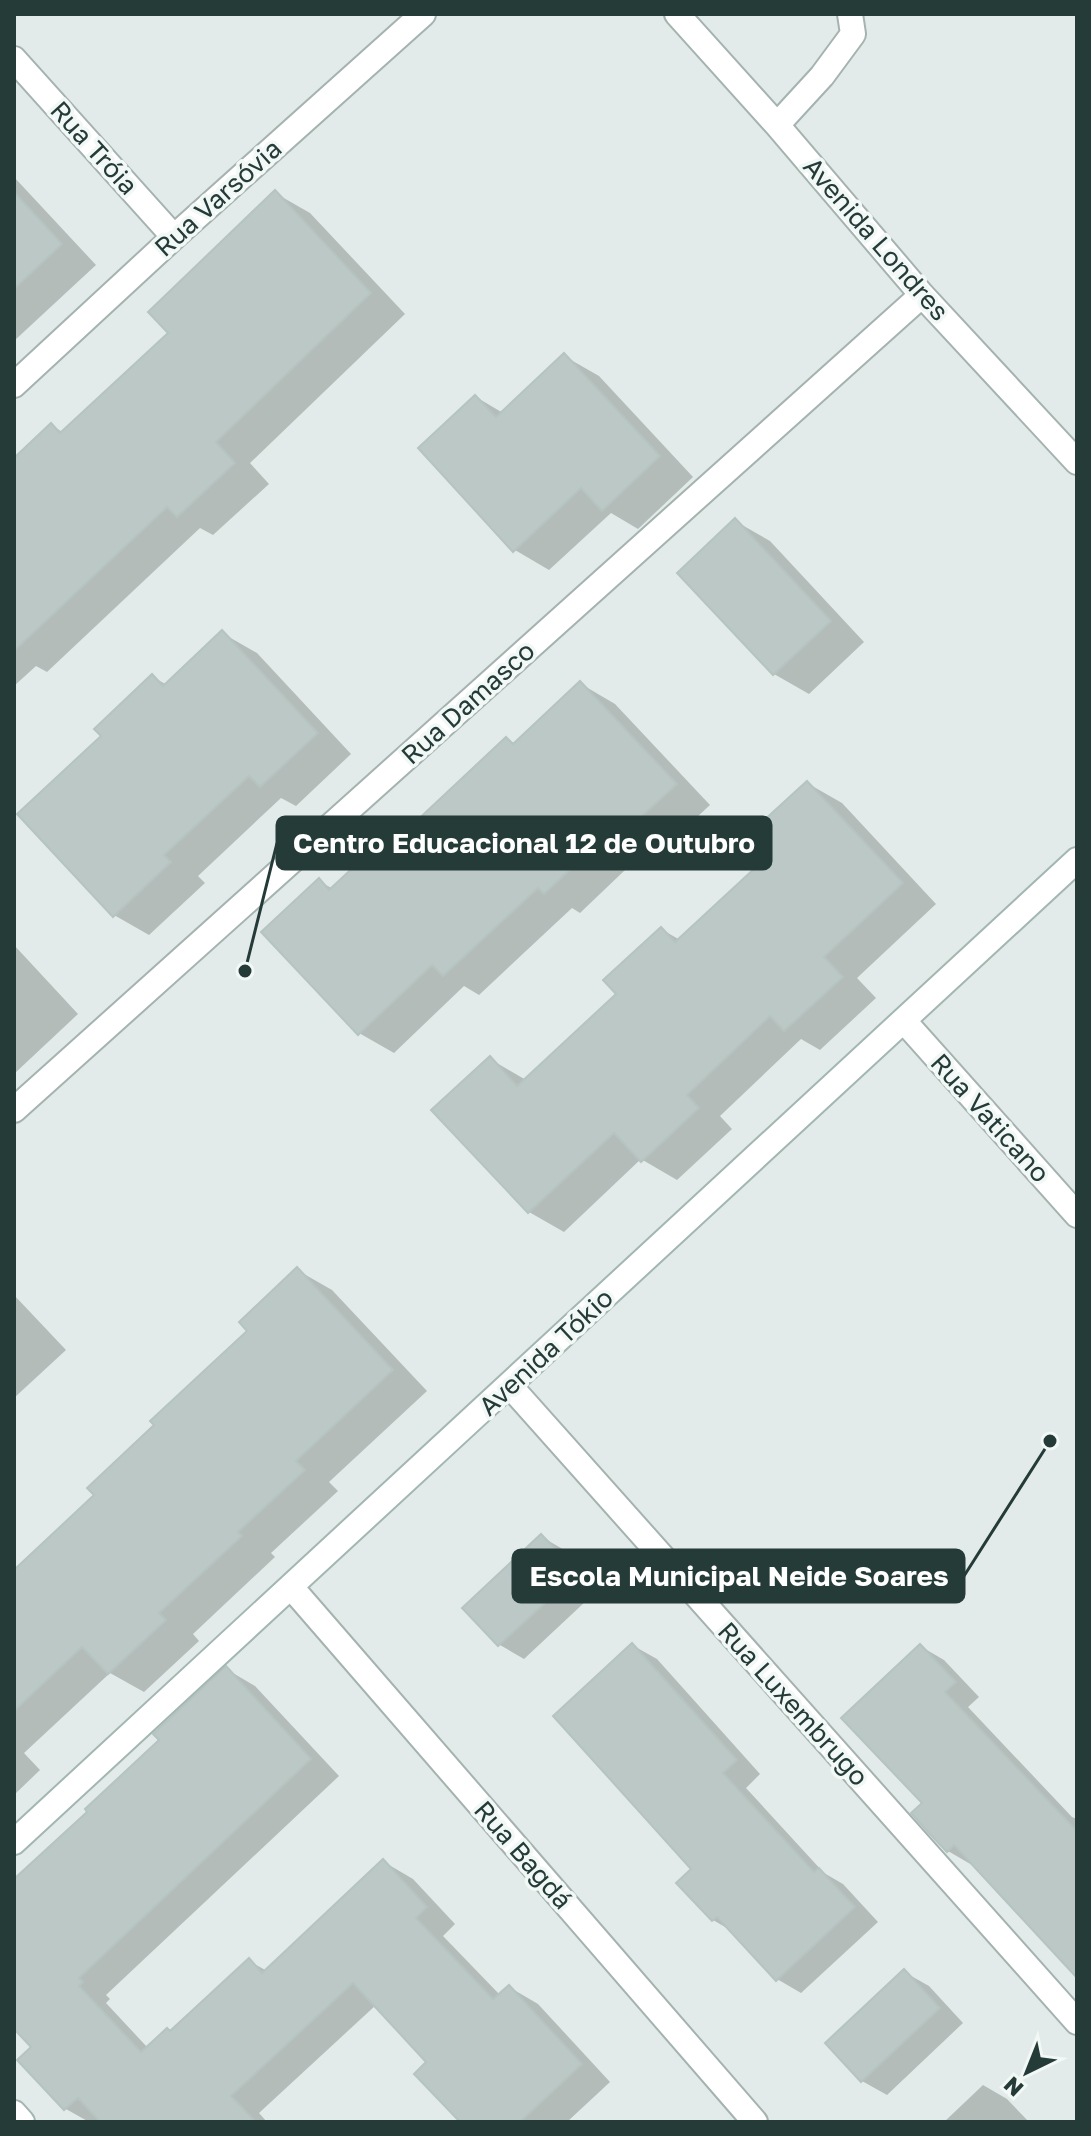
<svg xmlns="http://www.w3.org/2000/svg" width="1091" height="2136" viewBox="0 0 1091 2136" font-family="'Golos Text',sans-serif">
<rect width="100%" height="100%" fill="#e2ebe9"/>
<path fill="#0003" d="M14,177L96,265L14,341Z
M275,193L310,213L405,314L250,463L269,484L213,535L200,528L47,672L36,666L14,686V461L51,425L64,433L171,333Z
M564,356L599,376L693,477L638,529L611,513L549,570L515,550L476,397L503,413Z
M735,521L770,541L864,642L809,694L774,674Z
M222,633L257,653L351,754L296,806L281,798L198,876L205,883L149,935L114,915L153,677L167,685Z
M581,684L615,704L710,805L654,857L645,851L580,913L572,908L479,995L464,986L394,1053L359,1033L319,881L333,889L404,822L413,827L507,740L515,745Z
M807,783L842,803L936,904L857,978L876,998L820,1050L801,1039L720,1116L732,1129L677,1180L641,1159L564,1232L529,1212L490,1059L526,1080L619,994L661,929L680,940L771,856Z
M14,945L78,1014L14,1074Z
M297,1270L332,1290L427,1391L329,1482L338,1491L271,1553L275,1557L193,1634L199,1641L144,1692L110,1673L24,1753L40,1770L14,1795V1573L97,1495L250,1331Z
M14,1295L66,1350L14,1398Z
M542,1537L566,1551L601,1587L524,1659L500,1645Z
M632,1645L657,1659L760,1774L746,1788L824,1873L843,1884L878,1922L801,1993L777,1979L732,1931L713,1920L694,1869Z
M920,1646L944,1660L979,1697L968,1707L1072,1817L1077,1819V1975L974,1863L972,1865L948,1851L925,1803Z
M226,1669L255,1686L339,1776L106,1995L110,1999L106,2003L148,2048L172,2033L249,1961L267,1971L384,1862L413,1879L455,1924L443,1936L500,1995L509,1987L538,2004L610,2082L567,2122H462L429,2062L376,2005L259,2113L267,2122H103L101,2119L89,2122L66,2109L20,2060L34,2048L14,2026V1882L90,1812Z
M904,1972L929,1986L963,2023L887,2095L862,2081Z
M983,2085L1007,2099L1029,2122H944Z"/>
<path fill="#bbc8c5" stroke="#b5c4c1" stroke-width="2" d="M275,190L371,293L216,442L235,463L177,517L167,507L14,651V458L51,423L60,433L168,333L148,312Z
M14,192L62,244L14,289Z
M564,353L660,456L602,511L581,488L513,552L418,448L475,395L496,417Z
M735,518L831,621L773,675L677,573Z
M222,630L318,733L260,787L249,776L164,855L171,862L113,917L17,814L101,736L94,729L152,674L163,686Z
M580,681L677,784L618,838L611,831L544,894L538,888L443,976L432,965L358,1035L261,932L319,878L329,890L404,820L410,827L506,737L513,744Z
M807,781L903,883L824,957L843,977L784,1031L770,1016L687,1095L699,1108L641,1162L614,1133L528,1213L431,1110L490,1056L517,1086L616,994L603,980L661,927L675,942L768,856L748,835Z
M297,1267L393,1370L296,1461L305,1470L238,1532L242,1536L159,1613L166,1620L108,1674L82,1647L14,1711V1570L94,1495L87,1488L154,1425L150,1421L247,1331L239,1322Z
M541,1534L578,1573L498,1646L462,1608Z
M632,1643L737,1760L723,1773L814,1872L819,1868L855,1907L776,1981L717,1917L712,1921L676,1883L691,1869L553,1716Z
M920,1644L956,1682L945,1692L1077,1831V1978L954,1845L947,1852L928,1832L911,1813L922,1803L841,1718Z
M226,1666L311,1759L79,1978L83,1982L79,1986L141,2052L167,2028L170,2031L249,1958L262,1973L383,1859L427,1907L416,1918L493,1999L509,1985L582,2064L520,2122H460L414,2074L426,2062L353,1983L231,2096L256,2122H100L78,2098L64,2110L17,2060L31,2047L14,2029V1879L87,1812L85,1809L159,1740L153,1734Z
M904,1969L940,2008L861,2082L825,2043Z"/>
<g fill="none" stroke-linecap="round" stroke-linejoin="round">
<defs>
<path id="street" d="M677,14L777,125L922,295L1077,462
M14,59L174,237
M777,125L822,76L853,34L850,14
M14,385L174,237L423,14
M904,1021L1077,1215
M14,1110L922,295
M510,1386L1077,2022
M291,1587L755,2122"/>
<path id="secondary" d="M14,1842L1077,860
M14,2113L22,2122"/>
</defs>
<use href="#street" stroke="#a5b3b0" stroke-width="28"/>
<use href="#secondary" stroke="#a2b6b2" stroke-width="28"/>
<use href="#street" stroke="#fff" stroke-width="24"/>
<use href="#secondary" stroke="#fff" stroke-width="24"/>
</g>
<g text-anchor="middle" stroke-width="7" stroke-linejoin="round" paint-order="stroke">
<g font-size="26" fill="#243b38" stroke="#f2f8f6">
<text transform="translate(94 148) rotate(48)" y="9">Rua Tróia</text>
<text transform="translate(218 198) rotate(-42)" y="9">Rua Varsóvia</text>
<text transform="translate(876 239) rotate(49)" y="9">Avenida Londres</text>
<text transform="translate(468 703) rotate(-42)" y="9">Rua Damasco</text>
<text transform="translate(990 1118) rotate(48)" y="9">Rua Vaticano</text>
<text transform="translate(546 1352) rotate(-43)" y="9">Avenida Tókio</text>
<text transform="translate(793 1704) rotate(48)" y="9">Rua Luxembrugo</text>
<text transform="translate(523 1855) rotate(49)" y="9">Rua Bagdá</text>
</g>
</g>
<path fill="none" stroke="#243b38" stroke-width="3" d="M245 971L277 843M1050 1441L964 1576"/>
<g fill="#243b38" stroke="#f2f8f6" stroke-width="3">
<circle cx="245" cy="971" r="8"/>
<circle cx="1050" cy="1441" r="8"/>
</g>
<g fill="#243b38" stroke="#243b38" stroke-width="3">
<rect x="277" y="817" width="494" height="52" rx="8"/>
<rect x="513" y="1550" width="451" height="52" rx="8"/>
</g>
<g font-size="28" text-anchor="middle" font-weight="bold" fill="#fff">
<text x="524" y="853">Centro Educacional 12 de Outubro</text>
<text x="739" y="1586">Escola Municipal Neide Soares</text>
</g>
<rect width="1091" height="2136" fill="none" stroke="#243b38" stroke-width="32"/>
<g transform="translate(1027 2072) rotate(223)" stroke="#f2f8f6" stroke-width="6" paint-order="stroke">
<path d="M0-6L14 30L0 20L-14 30Z" fill="#243b38"/>
<text y="-12" font-size="22" font-weight="bold" text-anchor="middle" fill="#243b38">N</text>
</g>
</svg>
